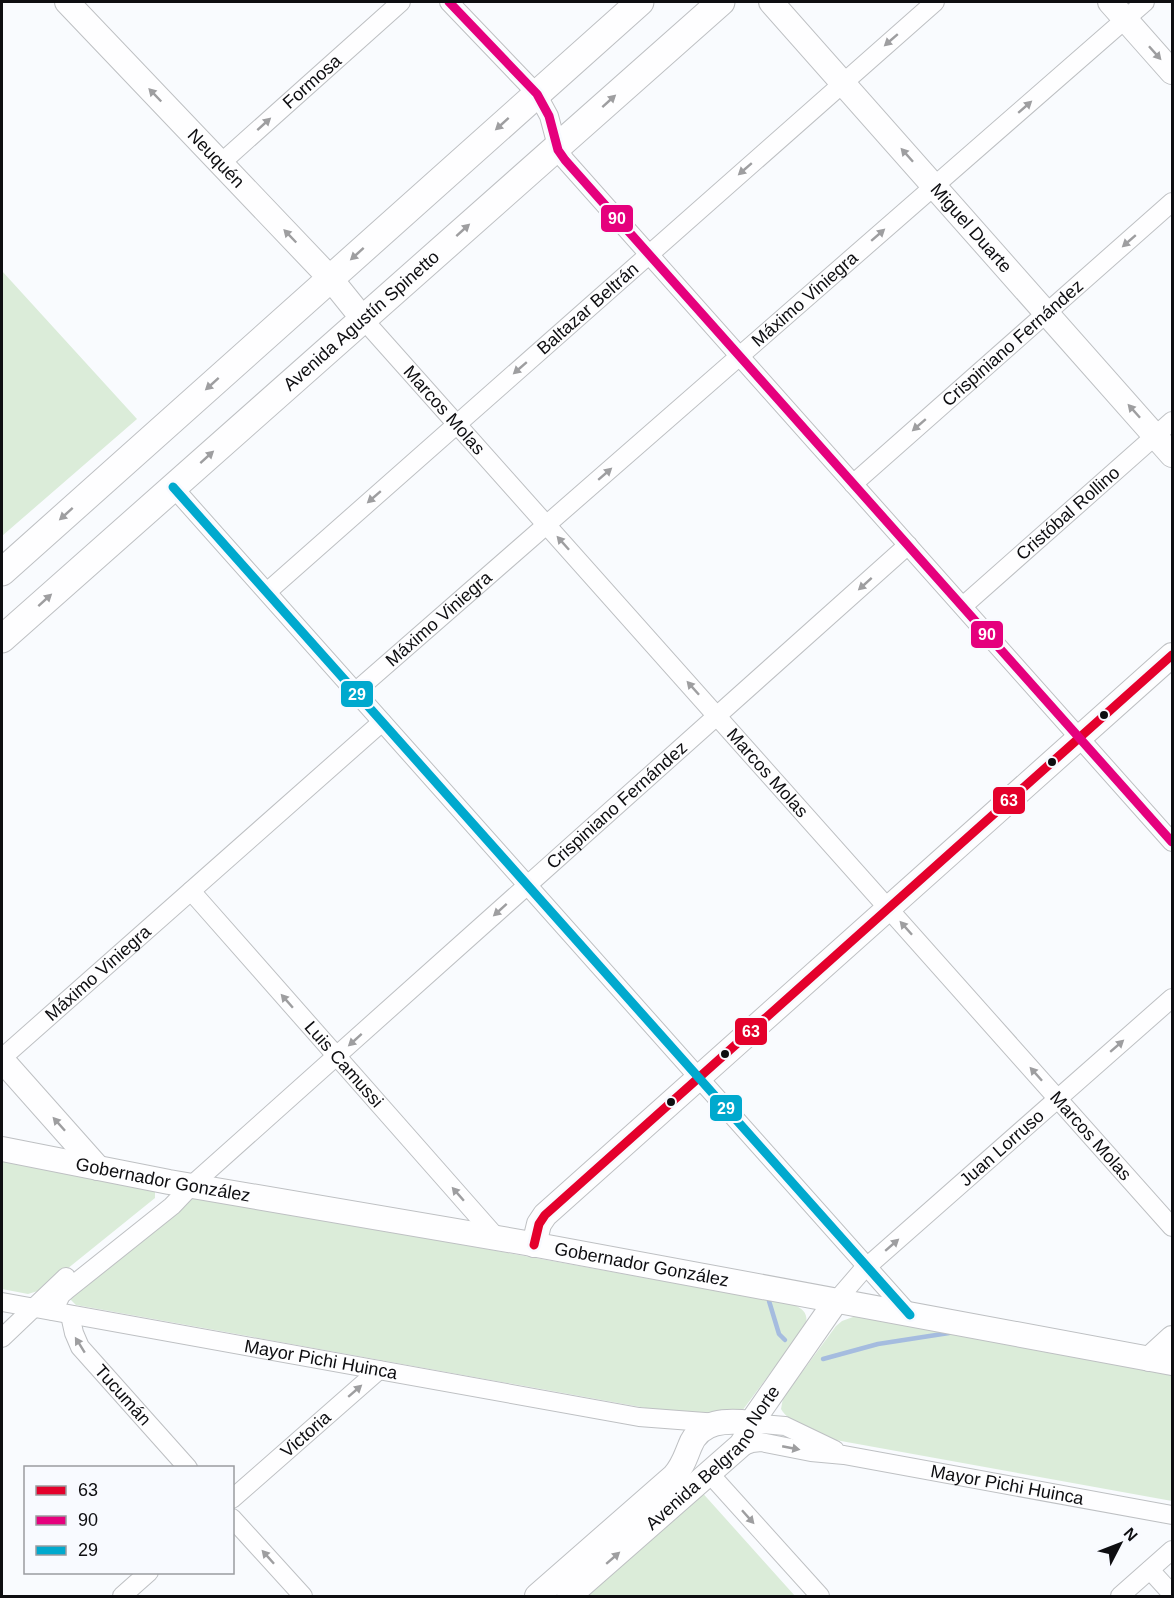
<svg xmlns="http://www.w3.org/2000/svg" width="1174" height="1598" viewBox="0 0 1174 1598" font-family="Helvetica,sans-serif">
<rect width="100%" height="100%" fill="#f9fbfe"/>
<path fill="#dbecd9" d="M2,271L137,419L2,536Z
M2,1160L152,1189L155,1192V1198L41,1290L28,1294L2,1289Z
M201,1197L794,1305C804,1309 808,1314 806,1325L742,1411L734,1415L679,1414L76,1305L69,1298L190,1198Z
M853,1317H862L1172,1375V1501L841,1441C824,1438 789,1424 781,1409L783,1398L836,1326L842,1321Z
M699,1489L795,1596H578Z"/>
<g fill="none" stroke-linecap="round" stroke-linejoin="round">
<path stroke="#a5bcdf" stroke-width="4.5" d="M769,1301L779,1334L785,1340
M823,1359L878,1344L949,1333"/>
<defs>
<g id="street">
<path d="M449,2L537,94L549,116L558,150L565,160L1172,842"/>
<path id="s1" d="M221,163L401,2"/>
<path id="s2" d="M363,319L1172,1227"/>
<path id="s3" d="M853,484L1172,202"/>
<path d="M173,487L910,1315"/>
<path id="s4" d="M267,592L935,2"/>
<path id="s5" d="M963,606L1172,421"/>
<path id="s6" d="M355,692L1145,2"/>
<path id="s7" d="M191,891L497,1238"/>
<path id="s8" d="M2,1058L382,722"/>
<path id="s9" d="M836,1301L861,1272L1172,998"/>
<path id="s10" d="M2,1302L639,1417L718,1423"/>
<path id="s11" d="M53,1311L61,1295L68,1289L172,1206L192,1185L908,545"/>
<path id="s12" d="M70,1315L74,1333L80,1347L188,1468"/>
<path d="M2,1338L66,1277"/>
<path d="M751,1423L785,1426L835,1450"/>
<path id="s13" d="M738,1448L752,1443L761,1442L811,1452L844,1455L1172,1515"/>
<path d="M709,1473L820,1596"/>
<path id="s14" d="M232,1499L379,1370"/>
<path d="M232,1518L303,1596"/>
<path d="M1150,1570L1172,1594"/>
<path d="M122,1596L149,1572"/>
<path d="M1120,1596L1172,1550"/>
</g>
<g id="secondary">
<path id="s15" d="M67,2L330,278L363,319"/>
<path id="s16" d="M771,2L1172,455"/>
<path d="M1110,2L1172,72"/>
<path d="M2,1060L98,1168"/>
<path id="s17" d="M2,1149L169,1182L526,1243L1172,1363"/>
<path d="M534,1245L539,1224L545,1215L1172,655"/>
<path d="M1149,1359L1172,1338"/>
<path d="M537,1596L674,1476C683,1466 685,1458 690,1446C700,1420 727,1420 751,1423"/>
<path id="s18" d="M569,1596L741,1445L747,1436L751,1423L836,1301"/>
</g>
<g id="primary">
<path d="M2,572L640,2"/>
<path id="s19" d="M2,639L721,2"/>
</g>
</defs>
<use href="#street" stroke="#bec0c3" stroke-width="20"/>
<use href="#secondary" stroke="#bec0c3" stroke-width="26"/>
<use href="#primary" stroke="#bec0c3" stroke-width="29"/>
<use href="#street" stroke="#fefeff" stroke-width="18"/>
<use href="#secondary" stroke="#fefeff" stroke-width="24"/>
<use href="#primary" stroke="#fefeff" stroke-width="27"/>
<defs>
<path id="bus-1" d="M534,1245L539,1224L545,1215L1172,655"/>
<path id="bus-2" d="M449,2L537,94L549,116L558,150L565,160L1172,842"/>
<path id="bus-3" d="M173,487L910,1315"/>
</defs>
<use href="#bus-1" stroke="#f8faff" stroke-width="14"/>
<use href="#bus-2" stroke="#f8faff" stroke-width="14"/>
<use href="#bus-3" stroke="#f8faff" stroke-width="14"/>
<use href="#bus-1" stroke="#e4002b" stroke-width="9"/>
<use href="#bus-2" stroke="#e5007d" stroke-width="9"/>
<use href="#bus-3" stroke="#00a9ce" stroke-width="9"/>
</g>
<defs><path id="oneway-solid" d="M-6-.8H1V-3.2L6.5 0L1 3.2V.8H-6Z" transform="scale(1.5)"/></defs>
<g fill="#9e9ea0">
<use href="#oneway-solid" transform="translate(891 40) rotate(139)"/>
<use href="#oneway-solid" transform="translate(1155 53) rotate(48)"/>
<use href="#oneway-solid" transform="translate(155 95) rotate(-134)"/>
<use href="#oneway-solid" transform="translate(609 101) rotate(-42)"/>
<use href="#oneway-solid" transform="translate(1025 107) rotate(-41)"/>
<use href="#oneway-solid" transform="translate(264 124) rotate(-42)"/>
<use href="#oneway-solid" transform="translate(502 124) rotate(138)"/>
<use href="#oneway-solid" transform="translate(907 155) rotate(-132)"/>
<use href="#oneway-solid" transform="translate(745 169) rotate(139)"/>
<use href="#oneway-solid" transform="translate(463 230) rotate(-42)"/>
<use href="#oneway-solid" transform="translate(878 235) rotate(-41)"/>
<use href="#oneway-solid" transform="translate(290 236) rotate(-134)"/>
<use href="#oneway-solid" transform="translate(1129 241) rotate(139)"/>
<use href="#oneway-solid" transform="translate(357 254) rotate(138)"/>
<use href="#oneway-solid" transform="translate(520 368) rotate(139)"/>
<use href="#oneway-solid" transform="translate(212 384) rotate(138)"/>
<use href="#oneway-solid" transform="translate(1134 411) rotate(-132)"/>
<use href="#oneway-solid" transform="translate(919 425) rotate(139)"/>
<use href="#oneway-solid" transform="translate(207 457) rotate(-42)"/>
<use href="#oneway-solid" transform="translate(605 474) rotate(-41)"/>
<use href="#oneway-solid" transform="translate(374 497) rotate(139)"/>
<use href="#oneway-solid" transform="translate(66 514) rotate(138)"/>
<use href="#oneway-solid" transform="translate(563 543) rotate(-132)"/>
<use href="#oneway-solid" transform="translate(865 584) rotate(138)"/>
<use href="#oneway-solid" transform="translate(45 600) rotate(-42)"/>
<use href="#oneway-solid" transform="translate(693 688) rotate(-132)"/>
<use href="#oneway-solid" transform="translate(500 910) rotate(138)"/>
<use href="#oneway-solid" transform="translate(906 928) rotate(-132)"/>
<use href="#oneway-solid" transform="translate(287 1001) rotate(-131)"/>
<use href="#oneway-solid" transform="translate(355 1040) rotate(138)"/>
<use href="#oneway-solid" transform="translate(1117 1046) rotate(-41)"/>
<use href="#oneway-solid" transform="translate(1036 1074) rotate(-132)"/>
<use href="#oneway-solid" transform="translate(59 1124) rotate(-132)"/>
<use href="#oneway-solid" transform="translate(458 1194) rotate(-131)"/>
<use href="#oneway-solid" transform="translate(892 1245) rotate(-41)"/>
<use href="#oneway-solid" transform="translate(80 1345) rotate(-122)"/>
<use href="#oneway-solid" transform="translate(355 1391) rotate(-41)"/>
<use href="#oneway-solid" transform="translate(791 1448) rotate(11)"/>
<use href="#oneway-solid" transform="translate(748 1517) rotate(48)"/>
<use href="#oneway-solid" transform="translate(268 1557) rotate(-132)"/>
<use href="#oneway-solid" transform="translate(613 1558) rotate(-41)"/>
</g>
<g fill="#0e0e11" stroke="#f8faff" stroke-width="2">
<circle cx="1104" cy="715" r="5"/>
<circle cx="1052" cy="762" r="5"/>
<circle cx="725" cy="1054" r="5"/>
<circle cx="671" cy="1102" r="5"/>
</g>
<g text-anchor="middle" stroke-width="4.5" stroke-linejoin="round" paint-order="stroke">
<g font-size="18" fill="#0e0e11" stroke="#f8faff">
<text dy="6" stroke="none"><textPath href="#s1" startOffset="122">Formosa</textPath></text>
<text dy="6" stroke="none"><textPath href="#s15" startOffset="216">Neuquén</textPath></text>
<text dy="6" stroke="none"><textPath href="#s16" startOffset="302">Miguel Duarte</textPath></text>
<text dy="6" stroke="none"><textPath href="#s6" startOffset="597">Máximo Viniegra</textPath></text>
<text dy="6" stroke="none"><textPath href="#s4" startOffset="428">Baltazar Beltrán</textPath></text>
<text dy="6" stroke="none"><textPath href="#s19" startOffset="480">Avenida Agustín Spinetto</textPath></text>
<text dy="6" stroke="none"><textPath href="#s3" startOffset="213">Crispiniano Fernández</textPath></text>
<text dy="6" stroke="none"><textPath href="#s2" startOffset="122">Marcos Molas</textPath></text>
<text dy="6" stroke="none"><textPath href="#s5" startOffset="140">Cristóbal Rollino</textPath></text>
<text dy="6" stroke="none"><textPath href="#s6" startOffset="111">Máximo Viniegra</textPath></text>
<text dy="6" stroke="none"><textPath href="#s2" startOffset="608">Marcos Molas</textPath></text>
<text dy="6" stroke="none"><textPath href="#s11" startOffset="759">Crispiniano Fernández</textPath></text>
<text dy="6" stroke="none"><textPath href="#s8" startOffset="128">Máximo Viniegra</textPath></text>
<text dy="6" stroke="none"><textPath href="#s7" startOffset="231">Luis Camussi</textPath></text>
<text dy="6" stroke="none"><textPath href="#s2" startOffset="1094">Marcos Molas</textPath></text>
<text dy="6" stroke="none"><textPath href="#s9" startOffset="226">Juan Lorruso</textPath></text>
<text dy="6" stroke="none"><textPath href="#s17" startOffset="164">Gobernador González</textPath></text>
<text dy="6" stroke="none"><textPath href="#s17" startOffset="650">Gobernador González</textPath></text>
<text dy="6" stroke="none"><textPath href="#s10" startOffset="324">Mayor Pichi Huinca</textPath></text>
<text dy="6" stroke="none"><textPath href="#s12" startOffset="98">Tucumán</textPath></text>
<text dy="6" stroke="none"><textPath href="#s14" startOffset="98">Victoria</textPath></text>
<text dy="6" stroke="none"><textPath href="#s18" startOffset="201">Avenida Belgrano Norte</textPath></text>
<text dy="6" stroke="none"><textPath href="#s13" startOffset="274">Mayor Pichi Huinca</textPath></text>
</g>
</g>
<g stroke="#f8faff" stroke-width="2">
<rect x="600" y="204" width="34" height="29" rx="6" fill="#e5007d"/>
<rect x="970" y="620" width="34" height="29" rx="6" fill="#e5007d"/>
<rect x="340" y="680" width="34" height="28" rx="6" fill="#00a9ce"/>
<rect x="992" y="786" width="34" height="29" rx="6" fill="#e4002b"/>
<rect x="734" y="1017" width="34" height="29" rx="6" fill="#e4002b"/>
<rect x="709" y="1094" width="34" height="28" rx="6" fill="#00a9ce"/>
</g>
<g font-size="16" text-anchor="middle" font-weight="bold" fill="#fff">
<text x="617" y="224">90</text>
<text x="987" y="640">90</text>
<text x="357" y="700">29</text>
<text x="1009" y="806">63</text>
<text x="751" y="1037">63</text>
<text x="726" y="1114">29</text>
</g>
<rect width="1174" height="1598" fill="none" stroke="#0e0e11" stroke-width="6"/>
<rect x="24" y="1466" width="210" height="108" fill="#f8faff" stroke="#9a9ca0" stroke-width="1.5"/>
<rect x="36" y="1486" width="30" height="9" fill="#e4002b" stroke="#9a9ca0" stroke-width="1.5"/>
<text x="78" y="1496" font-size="18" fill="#0e0e11">63</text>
<rect x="36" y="1516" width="30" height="9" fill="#e5007d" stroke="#9a9ca0" stroke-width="1.5"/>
<text x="78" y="1526" font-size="18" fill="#0e0e11">90</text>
<rect x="36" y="1546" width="30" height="9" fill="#00a9ce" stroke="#9a9ca0" stroke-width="1.5"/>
<text x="78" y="1556" font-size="18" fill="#0e0e11">29</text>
<g transform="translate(1120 1544) rotate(48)" stroke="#f8faff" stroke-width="4.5" paint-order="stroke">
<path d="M0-4.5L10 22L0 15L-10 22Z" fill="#0e0e11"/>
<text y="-9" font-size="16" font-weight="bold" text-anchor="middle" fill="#0e0e11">N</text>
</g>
</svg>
